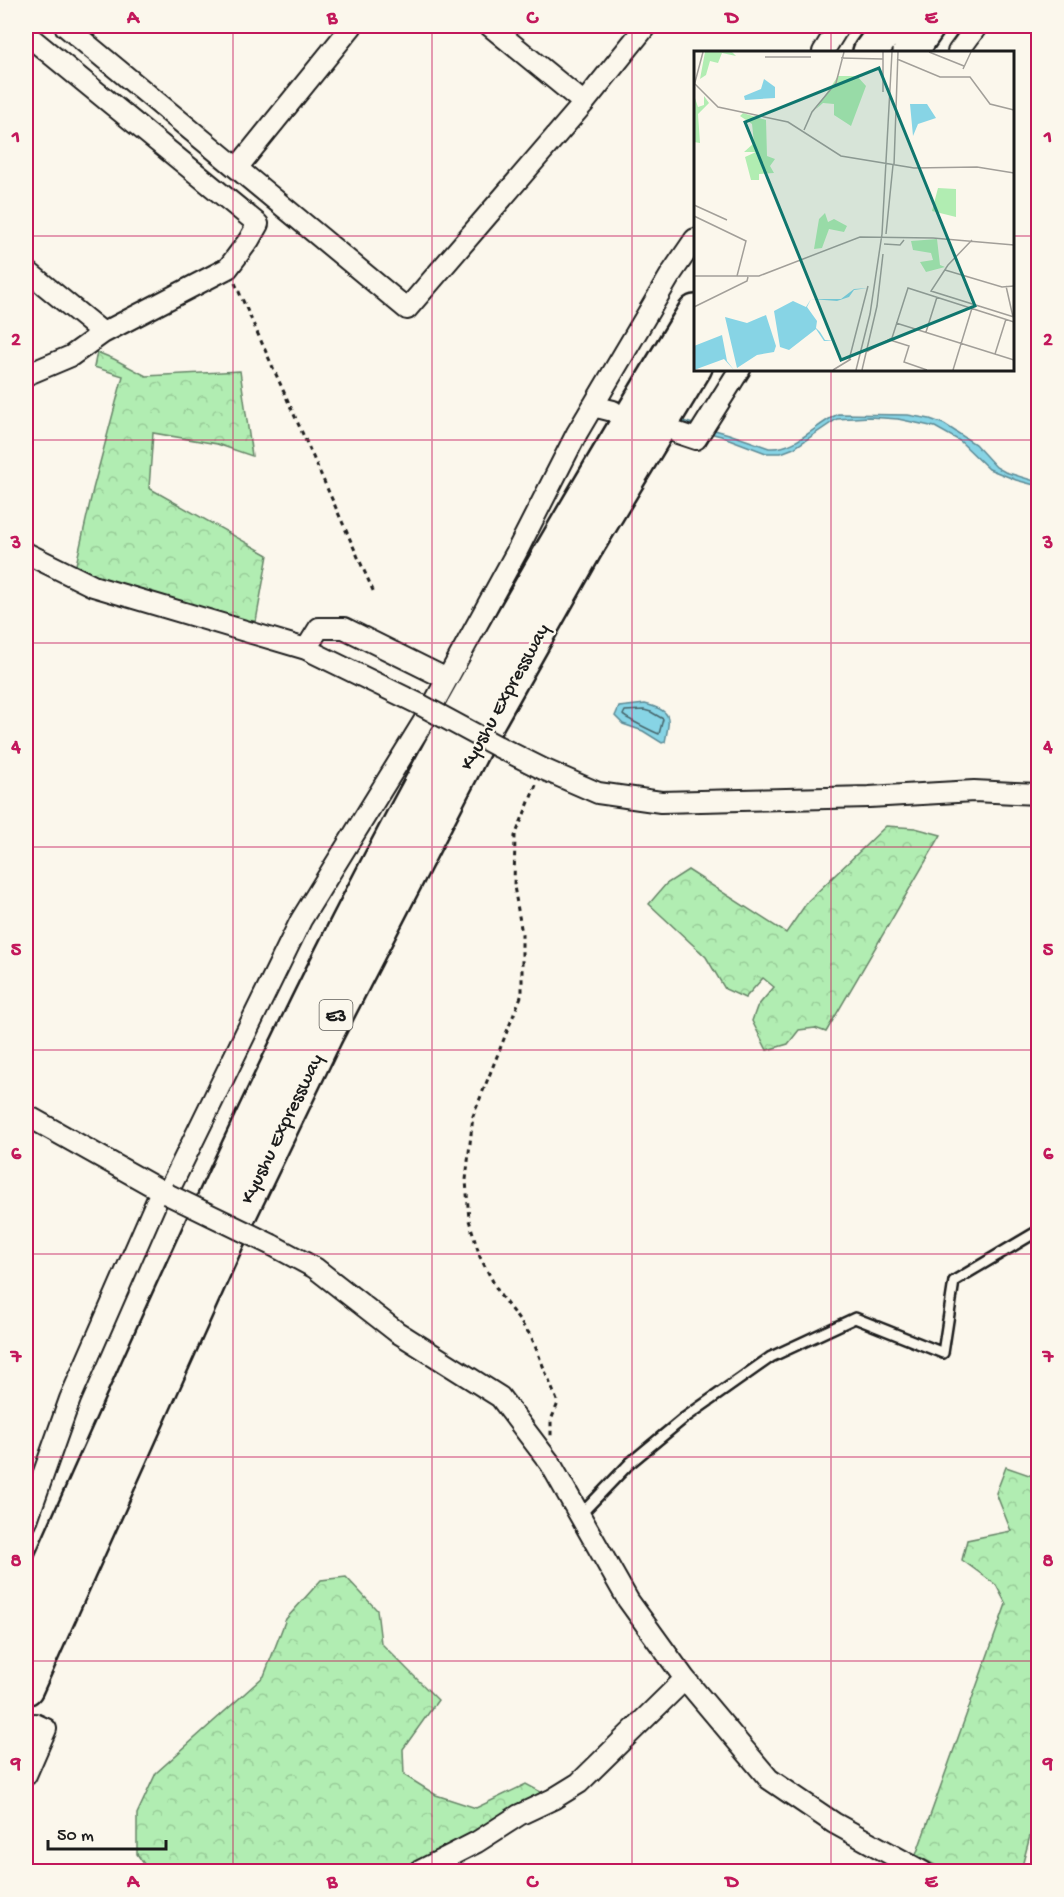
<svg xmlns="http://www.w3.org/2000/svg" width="1064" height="1897" viewBox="0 0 1064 1897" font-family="'Gochi Hand',sans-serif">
<defs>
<pattern id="forest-crowns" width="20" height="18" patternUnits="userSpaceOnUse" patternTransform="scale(1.5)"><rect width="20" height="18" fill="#b1edb2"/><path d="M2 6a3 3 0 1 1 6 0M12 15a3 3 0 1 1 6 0" fill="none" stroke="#98cb98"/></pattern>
</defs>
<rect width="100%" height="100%" fill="#fbf7ec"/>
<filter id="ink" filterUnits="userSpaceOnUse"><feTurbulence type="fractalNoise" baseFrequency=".0167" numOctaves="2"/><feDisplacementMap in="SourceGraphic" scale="12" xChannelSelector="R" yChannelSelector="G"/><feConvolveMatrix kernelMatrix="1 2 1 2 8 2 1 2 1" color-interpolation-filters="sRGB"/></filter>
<g filter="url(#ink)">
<path fill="url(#forest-crowns)" stroke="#668467" stroke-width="1.5" d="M97,352L114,359L146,376L240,371L252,456L217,444L153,433L149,488L268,555L256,621L215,618L104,582L75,569L93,489L123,376L94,367Z
M886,826L915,828L941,835L826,1032L815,1028L799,1030L788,1044L767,1050L752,1021L757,1007L774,987L763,978L745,998L725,989L706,957L649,904L666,884L688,870L786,933L808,901Z
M1006,1467L1038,1478V1806L1021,1870L1025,1871H946L916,1855L1006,1604L996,1585L962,1560L967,1540L1011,1531L996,1493Z
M346,1577L377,1610L381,1643L438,1700L403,1749L404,1775L436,1795L476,1808L526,1784L541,1792L518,1809L403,1871H149L137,1854V1814L156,1773L264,1676L286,1619L321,1580Z"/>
<path fill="#87d4e5" stroke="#5c8a95" stroke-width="1.5" d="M838,414L908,415L930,419L944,424L975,444L996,467L1005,472L1038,482V486L1016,480L989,469L960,441L935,427L898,419L869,417L837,419L794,448L781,453H766L721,436L694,429L680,423L683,421L729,434L769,448C796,450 815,425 838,414Z
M645,704C673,711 670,717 665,742L662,743L643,731L623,724L615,716L619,707Z"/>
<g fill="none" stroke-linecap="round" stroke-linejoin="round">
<path stroke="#47666c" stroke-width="1.5" d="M644,710L651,712L663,719L659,734C656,733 625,718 623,715L625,711Z"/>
<defs>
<path id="service" d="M581,1514L630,1463L683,1419L771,1357L855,1318L943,1353L954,1281L1038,1231"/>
<path id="minor" d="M65,26L407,309L584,103L646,26
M490,26L584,103
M26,34L258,224L249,240L228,268L103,333L71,356L26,375
M823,52L839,26
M958,52L977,26
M237,168L352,26
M26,270L103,333
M593,406L613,411
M678,433L696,439L740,369
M26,553L93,586L306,649L421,705
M306,649L319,628H344L447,679
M497,746L543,769L598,793L661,802L869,797L974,791L1038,794
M26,1115L167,1194L301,920L427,716L516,553L577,433L671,274L695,239
M272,1245L315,1268L397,1332L500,1397L550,1463L628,1600L685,1679L769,1779L834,1823L923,1872
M26,1523L70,1399L161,1191
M26,1775L46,1729L35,1724
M418,1872L477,1842L519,1815L553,1799L579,1783L685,1679"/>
<path id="motorway" d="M870,52L889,26
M910,52L928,26
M26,1619C122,1403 217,1187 322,975C435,748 563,528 695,312
M26,1688L233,1227L325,1036L479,737L585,549L695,367"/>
</defs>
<use href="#service" stroke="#1c1c1c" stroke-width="14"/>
<use href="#minor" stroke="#1c1c1c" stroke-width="24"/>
<use href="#motorway" stroke="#1c1c1c" stroke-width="38"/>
<path stroke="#1c1c1c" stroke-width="3" stroke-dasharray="4.5 4.5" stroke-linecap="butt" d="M235,283L375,595
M536,785L515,836L514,886L522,934V994L473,1116L466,1180L469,1220L480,1257L500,1295L531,1336L558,1403L551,1420V1436"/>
<use href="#service" stroke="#fbf7ec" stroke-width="9"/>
<use href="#minor" stroke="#fbf7ec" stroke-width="20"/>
<use href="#motorway" stroke="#fbf7ec" stroke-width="33"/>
<defs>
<path id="minor-bridge" d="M421,705L497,746
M167,1194L272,1245"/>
</defs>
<use href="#minor-bridge" stroke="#1c1c1c" stroke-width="24" stroke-linecap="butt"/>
<use href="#minor-bridge" stroke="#fbf7ec" stroke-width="20"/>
</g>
</g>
<path fill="none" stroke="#c2185b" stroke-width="1.5" stroke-opacity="0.55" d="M233,26V1872M432,26V1872M632,26V1872M831,26V52M26,236H695M1012,236H1038M831,369V1872M26,440H1038M26,643H1038M26,847H1038M26,1050H1038M26,1254H1038M26,1457H1038M26,1661H1038"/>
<g text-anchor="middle" stroke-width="5" stroke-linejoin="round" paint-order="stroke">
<rect fill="#fbf7ec" stroke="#5f5e5a" stroke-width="1.5" x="319.5" y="1000" width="33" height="30" rx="4.5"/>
<g font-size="18" font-weight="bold" fill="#1c1c1c">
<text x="336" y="1021">E3</text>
</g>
<g font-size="20" fill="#1c1c1c" stroke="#fbf7ec">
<text transform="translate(503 696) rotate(-61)" y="7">Kyushu Expressway</text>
<text transform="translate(280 1128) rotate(-64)" y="7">Kyushu Expressway</text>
</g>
</g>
<g transform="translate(694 51)">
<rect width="320" height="320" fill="#fbf7ec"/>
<path d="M11,1H38L42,5L28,2L24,12L16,10L12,24L6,28ZM144,25H163L172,35L157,75L140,64V53L129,52L122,58ZM0,44L4,56L10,54V45L15,52L4,63L6,92L0,91ZM49,62L72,69L73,105L81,108L76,115L80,122L65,123V129H57L51,106L62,101H50L60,92L58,73L46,65ZM244,137L262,138V166L238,160ZM131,162L134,171L140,168L153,175L150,181L135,178L128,197L120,198L125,168ZM243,188L246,214L251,216L232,221L226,211L239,209L237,202L219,199L217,190Z" fill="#b1edb2"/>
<path d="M70,28L81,36V47L51,49L50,45L67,38ZM216,53H233L242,67L224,73L219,85ZM174,237L160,239L155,246L143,250L117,248L113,256L123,270L122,277L126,281L131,289L141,290H130L122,278L95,299L86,296L80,260L99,250L112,256L117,248H147L160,238ZM72,264L82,295L80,301L63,304L43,317L31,266L53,272ZM28,284L33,310L40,319L30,308L0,319V295Z" fill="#87d4e5"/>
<path fill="none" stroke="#a29f99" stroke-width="1.5" d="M189,1V41M235,1L270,15M71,6H117M147,7L189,8M203,8L246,26H276L296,53L320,59M269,18L277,1M0,32L24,56L94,71L147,105L220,117L283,116L320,122M0,35L9,1M110,79L118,61L142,32L150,1M200,114L204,1M0,154L33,169M0,165L52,190L43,225M192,183L199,114M278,189L254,214L237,240L320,266M190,193L206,194L210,189M251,219L308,236L320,235M0,225H65L166,186L239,187L320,194M312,235L319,266M0,256L53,230L54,226M202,272L320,309M232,281L243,246M196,289L215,295L210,311L233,319M172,301L198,287L214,237L320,271M301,303L312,268M155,309L174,235M139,319L157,308M162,319L176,263L188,183L198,1M168,319L183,255L189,203M259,319L278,257"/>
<path fill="#0f766e" fill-opacity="0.15" stroke="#0f766e" stroke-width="3" d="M185,17L281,255L147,309L51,71Z"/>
<rect width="320" height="320" fill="none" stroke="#1c1c1c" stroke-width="3"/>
</g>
<rect width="1064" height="1897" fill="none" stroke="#fbf7ec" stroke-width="66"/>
<path d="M48 1840v9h118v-9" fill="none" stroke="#1c1c1c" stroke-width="3"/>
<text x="57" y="1840" font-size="18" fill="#1c1c1c" stroke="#fbf7ec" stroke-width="4.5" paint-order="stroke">50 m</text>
<rect x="33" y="33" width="998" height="1831" fill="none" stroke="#c2185b" stroke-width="2"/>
<g font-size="20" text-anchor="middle" font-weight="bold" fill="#c2185b">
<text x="133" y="23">A</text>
<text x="332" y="23">B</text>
<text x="532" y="23">C</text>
<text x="732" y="23">D</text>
<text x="931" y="23">E</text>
<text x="16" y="142">1</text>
<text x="1048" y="142">1</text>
<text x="16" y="345">2</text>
<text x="1048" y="345">2</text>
<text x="16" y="548">3</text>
<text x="1048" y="548">3</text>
<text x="16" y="752">4</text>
<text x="1048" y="752">4</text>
<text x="16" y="955">5</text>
<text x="1048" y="955">5</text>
<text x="16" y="1159">6</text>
<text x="1048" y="1159">6</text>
<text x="16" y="1362">7</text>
<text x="1048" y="1362">7</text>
<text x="16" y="1566">8</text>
<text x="1048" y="1566">8</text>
<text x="16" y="1769">9</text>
<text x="1048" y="1769">9</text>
<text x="133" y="1887">A</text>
<text x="332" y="1887">B</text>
<text x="532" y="1887">C</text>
<text x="732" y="1887">D</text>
<text x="931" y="1887">E</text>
</g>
</svg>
